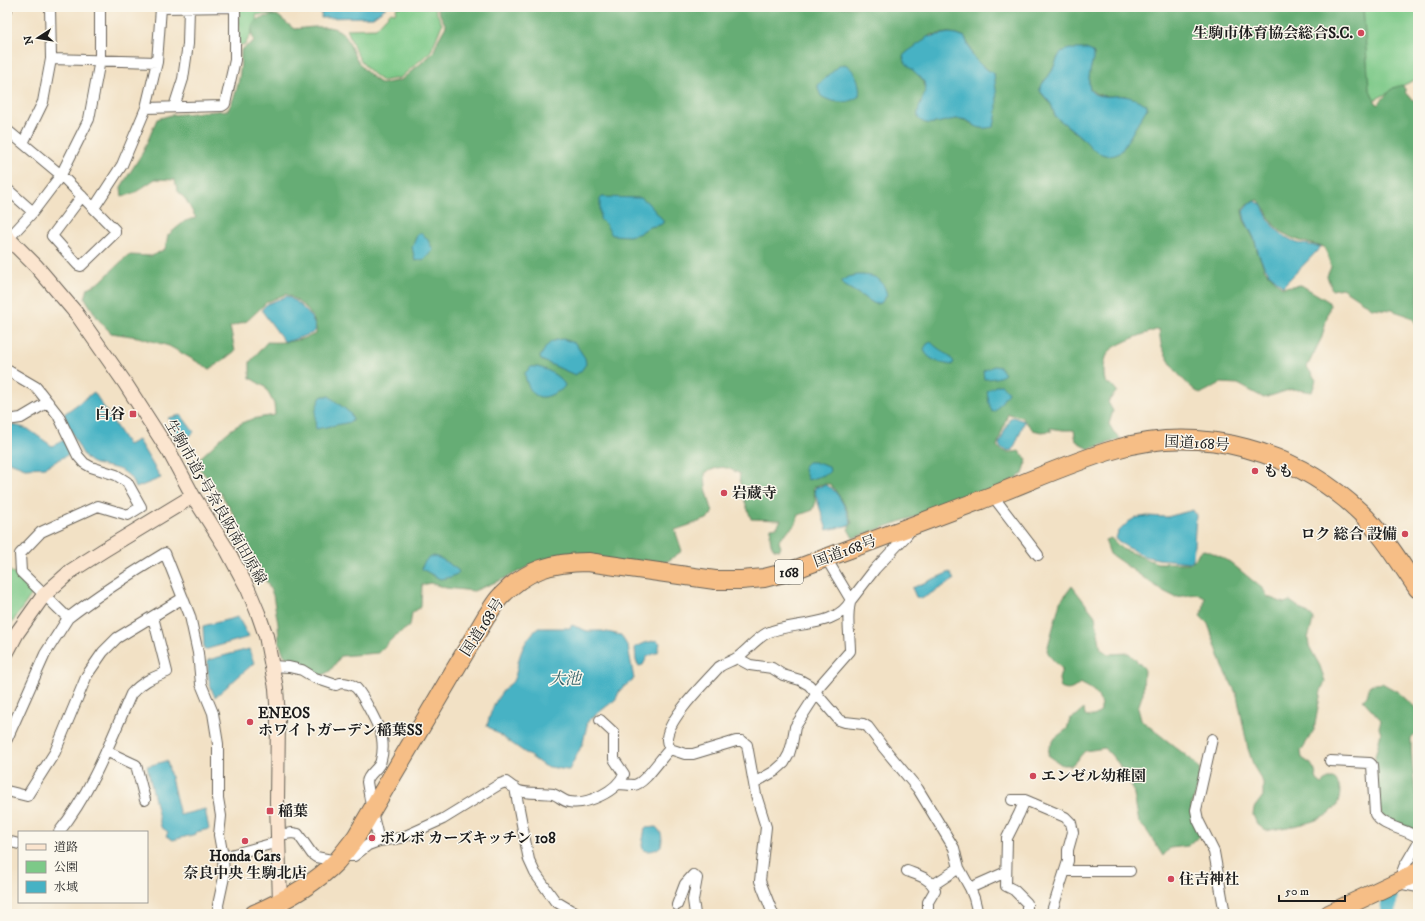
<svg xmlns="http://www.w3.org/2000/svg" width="1425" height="921" viewBox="0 0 1425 921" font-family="'IM FELL DW Pica','Noto Serif JP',serif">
<rect width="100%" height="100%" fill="#fbf7ec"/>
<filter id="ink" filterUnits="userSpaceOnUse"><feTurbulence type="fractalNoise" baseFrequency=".025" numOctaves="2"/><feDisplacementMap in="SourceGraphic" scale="8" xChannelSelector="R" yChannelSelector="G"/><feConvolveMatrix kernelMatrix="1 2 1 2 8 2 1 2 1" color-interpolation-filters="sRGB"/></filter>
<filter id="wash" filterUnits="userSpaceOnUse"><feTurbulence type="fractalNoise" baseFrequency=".012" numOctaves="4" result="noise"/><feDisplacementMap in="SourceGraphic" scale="16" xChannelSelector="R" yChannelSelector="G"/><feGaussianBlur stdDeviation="0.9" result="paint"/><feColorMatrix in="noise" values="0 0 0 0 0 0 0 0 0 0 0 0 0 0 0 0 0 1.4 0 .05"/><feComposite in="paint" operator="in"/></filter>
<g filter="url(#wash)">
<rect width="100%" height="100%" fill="#f2e1c5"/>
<path fill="#7dc988" stroke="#4c7252" d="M239,7H274V14L256,15L257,22L245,45H239Z
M397,7H434L442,24L439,32L431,51L400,78L382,81C359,65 357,55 347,29L376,28L391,12L395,13Z
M1301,7H1418V78L1354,110Z
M10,571L18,576L31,588L32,594L7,630V573Z"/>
<path fill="#66ad74" stroke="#416448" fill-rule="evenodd" d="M436,7H1363L1369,88L1377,105L1393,88L1402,85L1405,89L1406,94L1418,103V327L1413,319L1406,315L1391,310L1372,308L1342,288L1332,290L1327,276L1331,267L1328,256L1324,247C1303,242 1284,239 1271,221C1267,214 1264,205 1258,200C1251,201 1246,205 1242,211L1244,220L1254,239L1258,253L1265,270L1282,287L1301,285L1328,301L1330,305L1322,337L1307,367L1316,380L1312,392L1292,389L1264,398L1238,384L1221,383L1200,394C1184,383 1170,366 1162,347C1160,342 1160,334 1159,329C1147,333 1115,343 1108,353C1105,358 1104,365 1104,371C1104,375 1104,379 1106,383L1112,385L1117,391L1108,402L1113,411L1109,424L1113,431L1121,439L1089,449L1076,441L1074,430H1063L1049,428L1052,431L1041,432L1033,430L1021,417L1008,414L997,446C1003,453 1010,453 1019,451L1027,460L1023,474L998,488L853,538L848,529L852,523C848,509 840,496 830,484C823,484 818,484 813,488L816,502L813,510L799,515L795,525L780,538L779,542L781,547L779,550L774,549C769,543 770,535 771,528L777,527L781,520L751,519C748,510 737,482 740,474C725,466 721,465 705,473L706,488L713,513L707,519L675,530L682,551L668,561L653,565L535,563L508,577L474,591L446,588L430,583L422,585L421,607L412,613L410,626L395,636L378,653L341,656L330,671L321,676L293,664L284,655L279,642L278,624L273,595L234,515L221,494L194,462C211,451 223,432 242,423C251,418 265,417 275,415L274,404L265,387L250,378V362L267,342C286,343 298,341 316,334C318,316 301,302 286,294L267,302L247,321L230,327L235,351L226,358L210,369L169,346L138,337L111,333L98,319L85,298L88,288L100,282L128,255L152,256L165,249L168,235L185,221L196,218L186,200L177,190L175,180L155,179L133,194L122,196L121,187L143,152L157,119L171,115L228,110C239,91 241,71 241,50L254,41C250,33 251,22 260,18C265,16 272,16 277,15L294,29C305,28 318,26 328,27C350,30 348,46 357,60C363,70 372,77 381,84L401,80L433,53L438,40L446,26ZM949,33L957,34L965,37L973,57L982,66L994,74L996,97L975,126C967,120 961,118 951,119L925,92C927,77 910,70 903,58L907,52L922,43L930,35ZM1093,52L1094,55C1090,73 1080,94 1106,96C1113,97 1119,95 1126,96L1093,150L1087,142L1055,116L1051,104L1041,93L1040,87L1052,71L1058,57Z
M1111,538L1122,549L1157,563H1191L1195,560L1199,552L1204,550L1213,553L1230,562L1263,589L1268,597L1284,603L1290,601L1314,618L1308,638L1309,646L1320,666L1325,681L1321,691L1314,730L1301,751L1302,758L1311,764L1315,771L1317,780L1322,784L1328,779H1334C1340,785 1341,790 1339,799C1334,824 1287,826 1266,831L1257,824L1253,815L1254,808L1263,796V782L1254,767L1248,749L1237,695L1223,667L1208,624L1200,616L1203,610L1205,598L1197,594L1175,597L1161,590L1110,554L1105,540Z
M1072,586L1095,616L1101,649L1108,654L1129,653L1144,668L1143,693L1138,708L1141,720L1193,761L1200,770L1196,793L1192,803L1191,813L1201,835L1188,846L1170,848L1163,856L1147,831L1139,823L1133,789L1118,763L1105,748L1085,751L1072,765H1062L1048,755L1049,748L1055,738L1067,729L1070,719L1077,715L1084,709L1085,716C1092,717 1096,716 1101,711C1101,694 1094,690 1080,683C1073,689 1069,692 1061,688L1059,679L1062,669C1056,662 1050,659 1047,650L1060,602Z
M1382,683L1398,692L1418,710V732L1411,739C1411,770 1418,801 1418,832L1404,828L1382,816L1378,802L1375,756L1381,733L1379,727L1381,720L1363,700L1367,696L1370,685Z"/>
<path fill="#47b2c4" stroke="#326770" d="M322,7H387L373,17L321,18Z
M949,33L957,34L965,37L973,57L982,66L994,74C996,87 1000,115 993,127C972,132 975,120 960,119C948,118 927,130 918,118C916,105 928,94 925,84C920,73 905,68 903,56C910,48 920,45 927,37Z
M1069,49H1086L1093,52L1094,55C1092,64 1088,75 1089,85C1091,102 1114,94 1124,96C1131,97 1141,101 1147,105V108L1122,150C1115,159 1103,156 1094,150C1090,147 1087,142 1083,139C1075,132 1067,125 1058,119L1055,116L1051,104L1040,91V87L1052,71L1058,57L1061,52Z
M845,64C856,71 861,84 859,96C848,105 832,103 821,96L818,89V85L839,66Z
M602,197L641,198L647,202L663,220V223L660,225L649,227L638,234L629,236L612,235L606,225L600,219V199Z
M1255,201L1261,204L1270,222L1276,229L1284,236L1297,243L1321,247L1283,286L1269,273L1263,264L1259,255L1254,238L1245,220L1243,211L1249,204Z
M418,233H422L428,240L433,250L425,259L415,261L412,247Z
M858,275C875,275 883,278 887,295L881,303L875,304L842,284L841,281L848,277Z
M287,296C298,302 317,318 315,331L313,333L289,341H284L262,311V309L267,304Z
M563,339L575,343L585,358L586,364L581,371L575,375L541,360L540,357C547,345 549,340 563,339Z
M931,342C938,350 949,354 954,362L952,365C943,364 926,360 924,349L927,344Z
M994,366L1000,367L1005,374C1000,378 991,379 984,379L983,371Z
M531,367C542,365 560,376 565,385C563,390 559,391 555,393C551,395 547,397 543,397C532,398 525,382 525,373Z
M997,385H1002L1007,391L1008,393L995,411L992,412L989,403L987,391Z
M94,392L128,445L138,440L161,478L136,488C134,484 131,478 128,475C117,464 97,469 87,459C80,452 68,424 64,414Z
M324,396H329L350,413L353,419L351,422L316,429C314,418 315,407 321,397Z
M181,415L194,432L182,444L168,418Z
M1013,417L1024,421V423L1013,450C1009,451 1003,450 1000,447L999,444L1010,418Z
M7,423L28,429L52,446L64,440L69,454L46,467L25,468L7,461Z
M808,462H814L829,467L830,471L827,474L808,480L804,470V466Z
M825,485C837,487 847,511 851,522L850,525L827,530L814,490L816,487Z
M1193,510L1196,515L1193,560L1190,562L1158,559L1144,556L1125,546L1117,540L1116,538L1118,532L1128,522L1135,518L1147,516L1167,517Z
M433,556C443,558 450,565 458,570L459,573L451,577L440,579L422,569C422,563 427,558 433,556Z
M950,572L954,580L923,598L921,599L916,597L912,588Z
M238,617L249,637L204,650L203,626Z
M572,625L587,631H602L621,635L628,647L634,679L620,690L616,699L588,721L583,743L569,770H567L544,766L487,726C490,714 494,702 502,692C505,687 510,685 513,681C516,675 517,669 518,663C521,649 527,637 538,628H570Z
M657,640L660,643L658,652L647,657L643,665L639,666L636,661L635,647L645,643Z
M249,649L254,663L215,697C209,685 207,674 208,660Z
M167,761L180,815L205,809L209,829L196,832V834L173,840L166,836L168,832L161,827L147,766Z
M656,827C662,832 663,839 661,846C655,851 650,852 643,850L642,845L645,828Z"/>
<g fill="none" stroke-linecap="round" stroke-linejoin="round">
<path stroke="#47b2c4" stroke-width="16" d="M1388,914L1390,890"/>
</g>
</g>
<g filter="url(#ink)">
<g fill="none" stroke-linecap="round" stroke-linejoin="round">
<defs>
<path id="street" d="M7,10V7
M51,59L157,62
M174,107L183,79L188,44L189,7
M7,130L61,175L115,230V233L81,266L78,265L52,236L82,196
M23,143L43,102L51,59L50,7
M7,189L33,212
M94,208L122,165L146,108L157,62L161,8L235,7V60L225,104L222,106L146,108
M9,238L33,212L61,175L89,119L100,60V7
M7,370L36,387L58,415L78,456L84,463L91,467L116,475L127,482L141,507L128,515L98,506L41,532L20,554L21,572L68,618C99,594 132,573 165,553L190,616L198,653L201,684L213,713L218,744V798L221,816L219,835L223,857L224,877L218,905L219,914
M7,420L21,418L48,402
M992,495L1038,555
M851,600L875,569L906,536L913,527
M737,658L750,665L772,668L783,675L800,680L809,685L839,720L845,722L863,724L868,727L883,747L918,789L954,848L959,868L970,888L974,898L978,914
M272,666L289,667L302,670L315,678L336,685L340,683C345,683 351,684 355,687C361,691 381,730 382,738C383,745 383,753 381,760C380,769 368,773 367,782L372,812L379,841
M815,691L850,651C850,635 846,619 850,603
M7,739L45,654L68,618
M1212,739L1196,810L1198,820L1214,852L1225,914
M670,749L685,754H693L736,741H742L747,745L756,795L766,827L760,881L773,914
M106,751L136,765L145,800
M1330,761L1370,763L1372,765L1375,814C1383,828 1406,828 1418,838
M754,783L775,771L784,763L789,754L792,744L795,727L817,693
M618,784C623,784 629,785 634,785C645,784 661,757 670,749C669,746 667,743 667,740C666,720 706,682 719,667C726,662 733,661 738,657C748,649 756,639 767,633C791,621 837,629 851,600L826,558
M515,788L525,840L529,860L535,873L555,901L577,914
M7,791L27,796L55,752L87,675L103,652L117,638L183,598
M1012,800H1025L1065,817L1071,823L1073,832L1068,850V861L1051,914
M1025,800L1019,814L1007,838L1006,886L1014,890L1027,903V914
M59,832C92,791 110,742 131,694C142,682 151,678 167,672L153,617
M278,835L292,833L298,834L312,854L316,857L337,861
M7,841L19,844
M341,856H354L368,845L379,841L401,838L443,819L500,784L506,782C510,785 515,789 519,791C528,794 543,792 553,794C559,796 563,801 569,802C588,805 617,791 624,774L614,759V733L600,720
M223,857L278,842
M907,871C917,875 931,878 935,890L928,902V914
M1065,871H1130
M1399,881L1404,867L1418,843
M1398,883L1418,887
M933,885L959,868
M970,888L1006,872
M677,905L685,884L693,875L697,878L693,900L695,914"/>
<path id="secondary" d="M7,237L36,266L76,313L125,383L170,453L193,496L226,548L248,589L258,613L266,636L276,688L278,719L277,802L280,903L282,914
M7,652L17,633L44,595L71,571L104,550L193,496"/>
<path id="highway" d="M254,914C284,901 314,885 337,861C344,853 350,845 356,837L486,617C491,610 495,602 501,596C526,570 552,562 588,562L715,580H741L764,578L788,572C858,546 929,520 999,493C1037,478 1077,460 1116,449C1202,424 1296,451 1360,512C1383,534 1400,563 1418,589
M1329,914L1418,872"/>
</defs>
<use href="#street" stroke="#676157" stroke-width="12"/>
<use href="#secondary" stroke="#676157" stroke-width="16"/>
<use href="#highway" stroke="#676157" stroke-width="20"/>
<use href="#street" stroke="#fff" stroke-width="10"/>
<use href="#secondary" stroke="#fbe5cf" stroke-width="14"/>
<use href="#highway" stroke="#f6be86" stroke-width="18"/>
</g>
</g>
<g fill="#d1495b" stroke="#fbf7ec" stroke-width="1.5">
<circle cx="1361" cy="33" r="4"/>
<rect x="129" y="410" width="8" height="8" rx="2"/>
<circle cx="1255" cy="471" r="4"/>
<circle cx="724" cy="493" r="4"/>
<circle cx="1405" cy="534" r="4"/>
<circle cx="250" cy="722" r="4"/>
<circle cx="1033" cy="776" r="4"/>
<rect x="266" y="807" width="8" height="8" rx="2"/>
<circle cx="372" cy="838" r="4"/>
<circle cx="245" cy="841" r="4"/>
<circle cx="1171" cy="879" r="4"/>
</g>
<g text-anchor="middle" stroke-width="3" stroke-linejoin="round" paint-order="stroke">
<rect fill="#fbf7ec" stroke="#5f5e5a" stroke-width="1" x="775" y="560" width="28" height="24" rx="3"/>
<g font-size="14" font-weight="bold" fill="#1c1c1c">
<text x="789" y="577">168</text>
</g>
<g font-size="15" font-weight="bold" fill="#1c1c1c" stroke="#fbf7ec" text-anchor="start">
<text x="1353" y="38" text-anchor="end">生駒市体育協会総合S.C.</text>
<text x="125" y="419" text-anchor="end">白谷</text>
<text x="1263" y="476">もも</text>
<text x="732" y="498">岩蔵寺</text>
<text x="1397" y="539" text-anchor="end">ロク 総合 設備</text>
<text x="258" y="718">ENEOS<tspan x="258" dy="17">ホワイトガーデン稲葉SS</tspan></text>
<text x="1041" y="781">エンゼル幼稚園</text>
<text x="278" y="816">稲葉</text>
<text x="380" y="843">ボルボ カーズキッチン 108</text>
<text x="245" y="861" text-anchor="middle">Honda Cars<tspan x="245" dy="17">奈良中央 生駒北店</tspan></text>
<text x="1179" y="884">住吉神社</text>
</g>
<g font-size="15" fill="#1c1c1c" stroke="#fbf7ec">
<text transform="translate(1197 443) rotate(3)" y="5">国道168号</text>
<text transform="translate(216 502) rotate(60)" y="5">生駒市道5号奈良阪南田原線</text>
<text transform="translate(845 551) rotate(-20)" y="5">国道168号</text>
<text transform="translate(482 627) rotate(-57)" y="5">国道168号</text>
</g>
<g font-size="16" font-style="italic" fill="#2f6068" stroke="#fbf7ec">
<text x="565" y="684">大池</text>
</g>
</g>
<rect width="1425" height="921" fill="none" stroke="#fbf7ec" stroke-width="24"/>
<rect x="18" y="831" width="130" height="72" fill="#fbf7ec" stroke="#a29f99"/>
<rect x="26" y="844" width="20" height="6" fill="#fbe5cf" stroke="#a29f99"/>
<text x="54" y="851" font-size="12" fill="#1c1c1c">道路</text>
<rect x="26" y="861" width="20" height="12" fill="#7dc988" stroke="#a29f99"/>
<text x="54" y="871" font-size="12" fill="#1c1c1c">公園</text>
<rect x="26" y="881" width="20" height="12" fill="#47b2c4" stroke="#a29f99"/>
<text x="54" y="891" font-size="12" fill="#1c1c1c">水域</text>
<g transform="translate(38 38) rotate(258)" stroke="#fbf7ec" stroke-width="3" paint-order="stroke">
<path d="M0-3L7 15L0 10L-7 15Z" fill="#1c1c1c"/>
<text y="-6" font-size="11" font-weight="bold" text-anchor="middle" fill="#1c1c1c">N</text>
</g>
<path d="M1279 895v6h66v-6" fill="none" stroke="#1c1c1c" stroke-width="2"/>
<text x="1285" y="895" font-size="12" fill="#1c1c1c" stroke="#fbf7ec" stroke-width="3" paint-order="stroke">50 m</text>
</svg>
